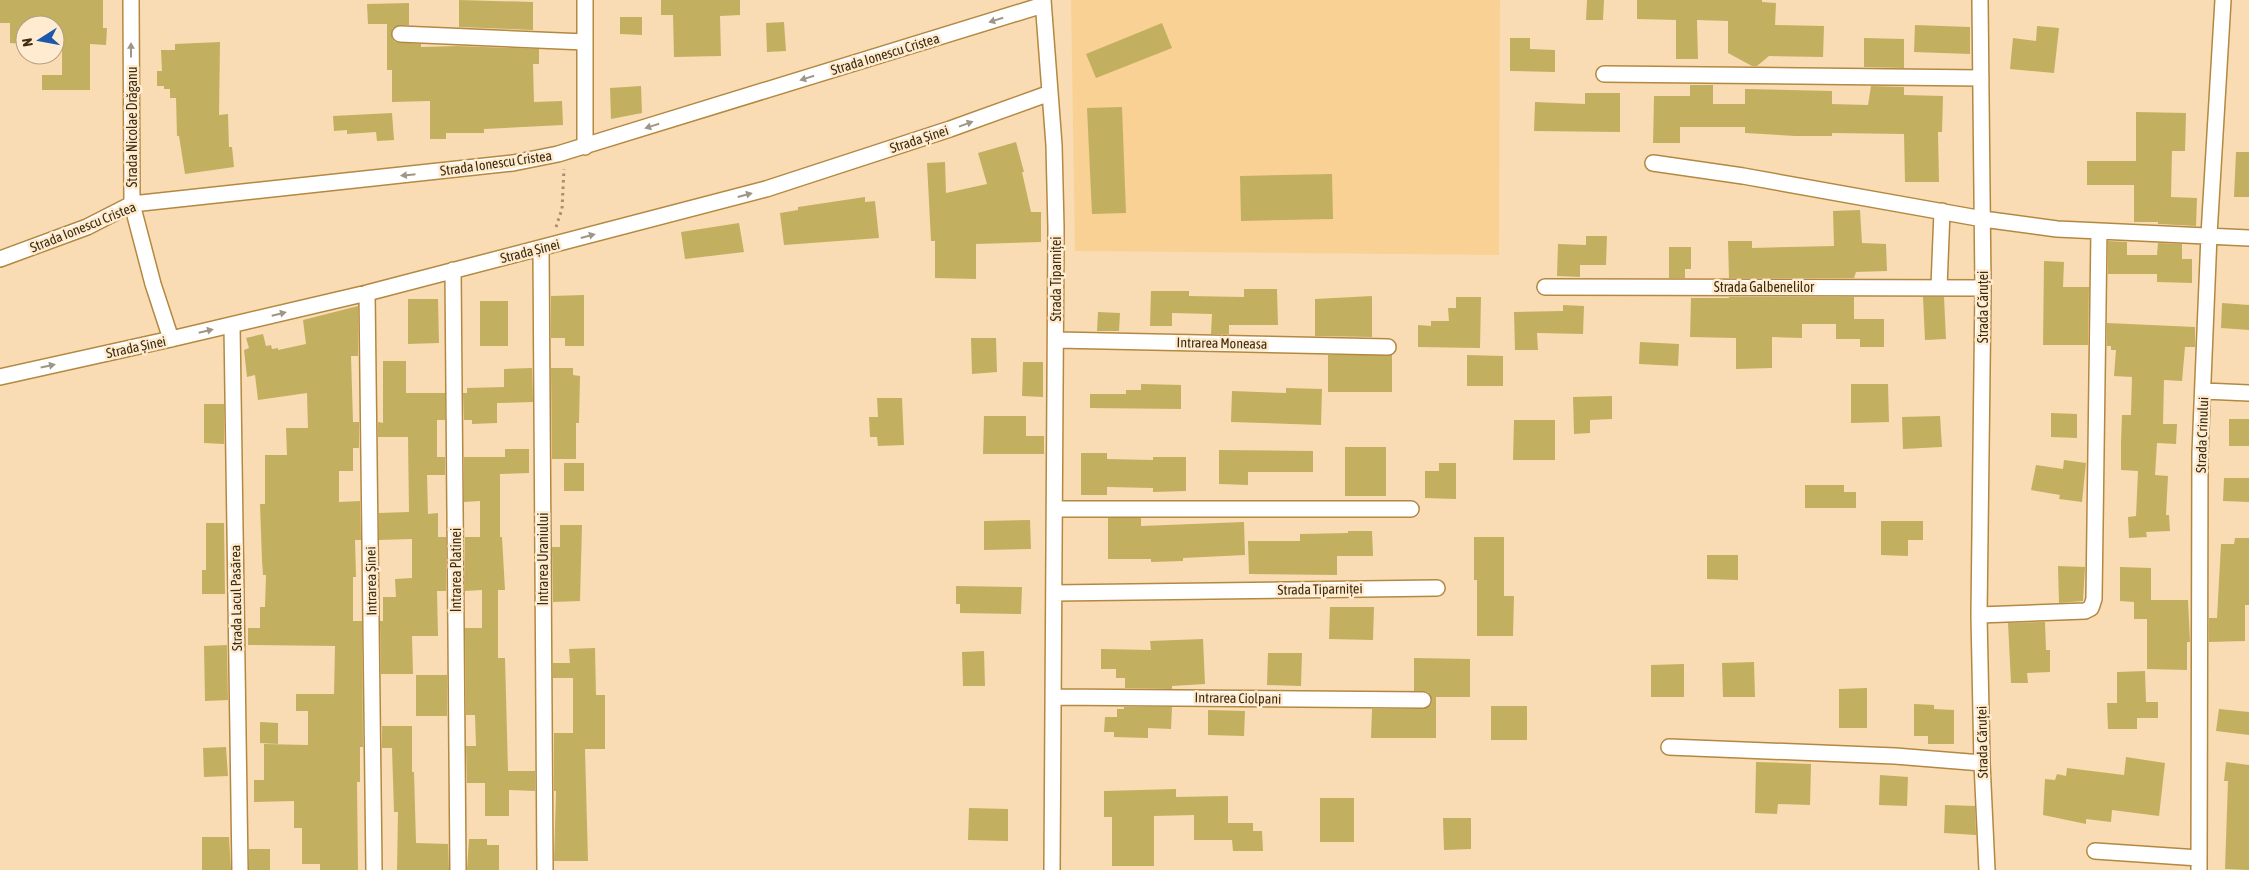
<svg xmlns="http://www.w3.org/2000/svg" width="2249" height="870" viewBox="0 0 2249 870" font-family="'Asap Condensed',sans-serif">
<rect width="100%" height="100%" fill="#f9dcb3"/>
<path fill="#fad194" d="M1071,0H1500L1499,255L1075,251Z"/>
<path fill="#c2b060" d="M0,0H103V28H107L106,45L90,44V90H42V75H62V44H55V24L25,23V44L10,43V23H0Z
M459,0L533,2V30L459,27Z
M661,0H740V15L720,16L721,56L674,57L673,15H661Z
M1587,0H1604L1603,20H1586Z
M1637,0H1762V2L1776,3L1775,25L1824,26L1823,57L1769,56L1757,66H1752L1728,53V21L1697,20L1698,59H1676V20L1637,19Z
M409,3V25L396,26L392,29V38L395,42L421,44V47L458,46L539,49V64H533L534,102L562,101L563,125L484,129V133H446V139H430V101L392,102V70H387V24H368L367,4Z
M620,17H642V35L620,34Z
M784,22L786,51L767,52L766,23Z
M1162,23L1172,48L1096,78L1086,54Z
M1915,25L1970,27V54L1914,52Z
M2037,26L2059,28L2054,73L2010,69L2013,38L2036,41Z
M1510,38H1530V49L1555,50V72L1510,71Z
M1864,38L1904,39V68L1864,67Z
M220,42L219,115L228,114L229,147H232L234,167L185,174L179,136H177L176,98H170V89H164V86H157V71H162L161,50H175V44Z
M1690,85H1713V104H1745V89L1832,91V104L1868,105L1871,86L1904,87V95L1943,96L1942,132H1938L1939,182H1905L1904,134L1832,133V136H1795L1745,133V127H1680V143H1653L1654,96H1690Z
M641,86L642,113L611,119L610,88Z
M1585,93H1620V132L1534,131L1535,102L1585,104Z
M1122,107L1126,213L1092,214L1087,108Z
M2136,112L2186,113L2185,151H2172L2171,197L2197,198L2196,226L2158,224V222H2134V185H2087V161H2136Z
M392,113L394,140L377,141L376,132L347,134V130L334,131L333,116Z
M1016,142L1024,172H1022L1031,212H1041V242L976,244V279L935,278V241H931L927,163L945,162L946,193L987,184L978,153Z
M2236,152H2249V197H2234Z
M1332,174L1333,219L1241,221L1240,176Z
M865,197V202L875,201L879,238L784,245L780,213L798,210V207Z
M1860,210L1862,243L1886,244L1887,271L1856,272L1854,278H1729L1728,241H1752V248L1834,246L1833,211Z
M739,223L744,252L685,259L681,232Z
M1586,236H1607L1606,265H1580V277L1557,276L1558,244L1586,245Z
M2108,241L2127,242V255H2157L2158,243L2182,244V259H2192V283L2157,282V274H2108Z
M1669,247H1691V269H1685V278H1669Z
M2044,261L2064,262L2063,287H2089L2088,345H2043Z
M1244,289H1277L1278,325H1229V334H1211L1212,314L1172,313V326H1150L1151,291H1189V296L1244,297Z
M584,295V346H565V338H551V296Z
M1372,296V337L1315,336V299Z
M1456,297H1481L1480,348L1418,347V325L1431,326V321H1449L1448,308H1456Z
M1729,297H1854V319H1884V347H1860V339H1836V324H1802V338L1772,337V368L1736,369V338L1690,337L1691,298H1729Z
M1923,297H1944L1946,339L1925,340Z
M408,299H438L439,343L408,344Z
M480,301H508V346H480Z
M2222,303L2249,305V330L2221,328Z
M1563,305L1584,306L1583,334L1537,333L1538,350H1515L1514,312L1563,311Z
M358,306V356H351L353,422H359V448H353V471H339V502L360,501L361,540H355L356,577H353V621H362L363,747H360V782H357L358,870H320V864H302V828H294V801L254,802V780H264V744L308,745V711H296V694H334L335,646L248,645V628H260V607H265L266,575H263L262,561L260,504H265V455H287L286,428H308L307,393L258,400L255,375L247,377L244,350L249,348L246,338L263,334L266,346L271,345L272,349L278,348V350L306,344L303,320Z
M1098,312L1120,313L1119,331H1097Z
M2107,323L2195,327V347H2185L2182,381L2164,380L2163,424H2177L2176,444L2157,443L2155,475L2168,476L2166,515H2169L2170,531L2146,532L2147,537L2129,538L2128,517L2136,516L2138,471L2121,470V442L2122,415H2131L2132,377L2114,376L2116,350H2111V346H2107Z
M971,338H996L997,372L972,374Z
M1640,342L1679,344L1678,366L1639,364Z
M1328,355H1392V392H1328Z
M1467,355L1503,356V386H1467Z
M383,361H406V393H445V420H437V457H445V475H427L428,514L438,513V537H446V591H437L438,636H412L413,674H381L380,621H383V597H396L395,579L412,578V539L379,540V513L409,512L408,437H378V422L383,423Z
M1023,362H1043V397L1022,396Z
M532,368L533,402L497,403V423L472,424V420H464L463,393H467V388L504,387V369Z
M551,368H573V375L580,376L579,423H576V459H552Z
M1141,384L1181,385V409L1090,408V394H1126V390H1141Z
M1851,384H1888L1889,422L1851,423Z
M1286,388L1322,389L1321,425L1231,422L1232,391L1286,393Z
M1612,396V419L1590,420V433L1574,434L1573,397Z
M877,398H902L904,445L878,446L877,437H870L869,417H878Z
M204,404H224V444L204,443Z
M2051,413L2077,414V438L2051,437Z
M984,416H1026V436H1044V454H983Z
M1940,416L1942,447L1903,449L1902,417Z
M2229,419H2249V446H2229Z
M1514,420H1555V460H1513Z
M1345,447H1386V496H1345Z
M505,449H529V473L500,474V537H502L505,590H498V658H505L508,771H535V791L509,790V816H485V783H467L466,746H476L475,715H466L465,628H482V590L465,591V537H480V501L464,502V457H505Z
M1219,450L1313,451V472H1248V485L1219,484Z
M1081,453H1107V459L1153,460V457H1186V491L1153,492V488L1107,487V495H1081Z
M2064,460L2086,463L2082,502L2059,499L2060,495L2031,490L2036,465L2063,469Z
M564,463H584V491H564Z
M1439,463H1456V499L1425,498V471H1439Z
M2224,478H2249V502L2223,501Z
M1805,485H1844V492H1856V508H1805Z
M1108,518H1141V526L1244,522L1245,555L1183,558V561L1151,562V559H1108Z
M1030,520L1031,549L984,550V521Z
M1881,521H1923V540H1908V556L1881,555Z
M206,523H224L225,594H202V570H206Z
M560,525H582L580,601L553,602L552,547H560Z
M1348,531H1372L1373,556H1337V575L1249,574L1248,541H1300V534L1348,533Z
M1474,537H1504V596H1514L1513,636H1477V580H1474Z
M2235,538H2249V605H2245V641L2209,642V618H2217L2221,544H2234Z
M1707,555H1738V580L1707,579Z
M2058,566L2085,567L2083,601L2059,603Z
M2120,567L2151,568V600H2188L2190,642H2187V670L2147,669V619H2134V602L2120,601Z
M956,586L1022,587L1021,614L960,613V604H956Z
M1330,607H1374L1373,640L1329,639Z
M2045,622L2046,650H2050V672L2027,673L2028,683H2011L2008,623Z
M1203,639L1205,684L1172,686V689L1125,688V678H1116V669H1101V649L1151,650L1150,641Z
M227,645L228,700L205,701L204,646Z
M595,648L596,695H605V749H585L588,861H554L556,791H554V733H573V678H553V663H570L569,649Z
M984,651L985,686H963L962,652Z
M1268,653H1302L1301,686L1267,685Z
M1414,658L1470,659V697H1436V738H1371L1372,709H1423L1431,704L1432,700L1428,692L1414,691Z
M1754,662L1755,697H1723L1722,663Z
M1684,664V697H1651V665Z
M2145,671L2146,702H2158V718H2137V729H2108L2107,703H2117V672Z
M416,675H447V716H416Z
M1867,688V728H1839V689Z
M1914,704L1934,705V709L1954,710V744H1928V736H1914Z
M1491,706H1527V740H1491Z
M1124,707H1172L1171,729L1148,728V738L1114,737V732H1104L1105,717H1117V709H1124Z
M2219,709L2249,712V735L2216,731Z
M1208,710L1245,711L1244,736L1208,735Z
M260,722L278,723V744L260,743Z
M382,726H412V772H414L416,843L448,844L449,870H397L398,812H394L392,748H382Z
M226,747L228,776L204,777L203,748Z
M2126,757L2165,763L2159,816L2112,810L2111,822L2086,819V824L2043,815L2045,779L2055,780L2057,774L2066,776L2067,768L2124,775Z
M1756,762L1811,764L1810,805L1778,804L1777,814L1755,813Z
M2226,762L2249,765V870L2225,869L2228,781H2224Z
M1880,775L1908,777L1907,806L1879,805Z
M1176,789V797L1228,796V823H1253V831H1262L1263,851H1233L1232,840H1194V815L1154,816V866H1112V817H1104V791Z
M1320,798H1354V842H1320Z
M1945,805L1975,806L1976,835L1944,833Z
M969,808L1008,809V841L968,840Z
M1443,818H1471V849L1444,850Z
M202,837H229L231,870H202Z
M469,839H487V845H499V870H467Z
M249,849H270V870H249Z"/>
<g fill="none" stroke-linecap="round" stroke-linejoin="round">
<defs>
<path id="minor" d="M131,0L132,204L153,284L171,339
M585,0V147
M1043,0L1054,145L1056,228L1052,870
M1980,0L1983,288L1979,615L1982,763L1987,870
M400,34L585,42
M1604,74L1981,78
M1653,163L1743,176L1983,219L2057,229L2249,238
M541,249L545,870
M0,259L87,227L132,204L513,163L558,154L1043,5
M453,270L458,870
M1545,287L1983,288
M1939,287L1942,211
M367,293L374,870
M232,325L240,870
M1057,340L1388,347
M0,377L171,339L367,293L766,189L950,129L1050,93
M2204,391L2249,393
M1055,509H1411
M1054,593L1437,588
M1979,615L2085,611L2091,608L2094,599L2099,231
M1053,697L1423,700
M1669,747L1895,756L1982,763
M2095,851L2199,858
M2199,870L2200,453L2209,235L2223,0"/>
</defs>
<use href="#minor" stroke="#b48841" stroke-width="18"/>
<path stroke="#a68e69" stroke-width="3" stroke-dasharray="2.5 4" stroke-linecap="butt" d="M556,227L562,209L564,169"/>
<use href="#minor" stroke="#fff" stroke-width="15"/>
</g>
<defs><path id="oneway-solid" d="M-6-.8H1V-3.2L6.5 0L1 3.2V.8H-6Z" transform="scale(1.25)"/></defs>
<g fill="#9e9686">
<use href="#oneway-solid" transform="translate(996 20) rotate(163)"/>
<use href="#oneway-solid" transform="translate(131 50) rotate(-90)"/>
<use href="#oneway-solid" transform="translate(807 78) rotate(163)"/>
<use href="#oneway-solid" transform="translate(966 124) rotate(-20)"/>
<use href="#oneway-solid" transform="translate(652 126) rotate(163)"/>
<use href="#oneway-solid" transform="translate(408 175) rotate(174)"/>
<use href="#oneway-solid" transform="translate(745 195) rotate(-15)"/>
<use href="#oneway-solid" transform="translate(588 236) rotate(-15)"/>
<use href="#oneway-solid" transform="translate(279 314) rotate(-14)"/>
<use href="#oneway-solid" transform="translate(206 331) rotate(-13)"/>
<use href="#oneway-solid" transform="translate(48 366) rotate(-12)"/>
</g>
<g text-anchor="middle" stroke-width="5" stroke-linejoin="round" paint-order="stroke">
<g font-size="14" fill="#3e2c0e" stroke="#feebd0">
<text transform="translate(885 54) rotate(-17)" y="5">Strada Ionescu Cristea</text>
<text transform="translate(132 127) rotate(-90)" y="5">Strada Nicolae Drăganu</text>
<text transform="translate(919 139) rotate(-18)" y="5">Strada Șinei</text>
<text transform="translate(496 163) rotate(-8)" y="5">Strada Ionescu Cristea</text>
<text transform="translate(83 227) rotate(-22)" y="5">Strada Ionescu Cristea</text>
<text transform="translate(530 251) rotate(-14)" y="5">Strada Șinei</text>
<text transform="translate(1056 279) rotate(-90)" y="5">Strada Tiparniței</text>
<text x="1764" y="292">Strada Galbenelilor</text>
<text transform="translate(1983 307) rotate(-90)" y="5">Strada Căruței</text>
<text transform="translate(1222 343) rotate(1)" y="5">Intrarea Moneasa</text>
<text transform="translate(136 347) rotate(-12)" y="5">Strada Șinei</text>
<text transform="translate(2202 435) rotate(-88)" y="5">Strada Crinului</text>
<text transform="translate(543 559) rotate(-90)" y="5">Intrarea Uraniului</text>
<text transform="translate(456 570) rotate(-90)" y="5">Intrarea Platinei</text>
<text transform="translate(371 581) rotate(-91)" y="5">Intrarea Șinei</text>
<text transform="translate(1320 589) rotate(-1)" y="5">Strada Tiparniței</text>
<text transform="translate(236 598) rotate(-91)" y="5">Strada Lacul Pasărea</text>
<text transform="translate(1238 698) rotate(1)" y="5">Intrarea Ciolpani</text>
<text transform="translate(1982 742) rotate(-91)" y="5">Strada Căruței</text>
</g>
</g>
<g transform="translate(40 40) rotate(259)"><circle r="24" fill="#feebd0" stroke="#b19f82"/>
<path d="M0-4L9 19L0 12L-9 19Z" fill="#1c59aa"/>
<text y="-8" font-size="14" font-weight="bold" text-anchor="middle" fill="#3e2c0e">N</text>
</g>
</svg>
